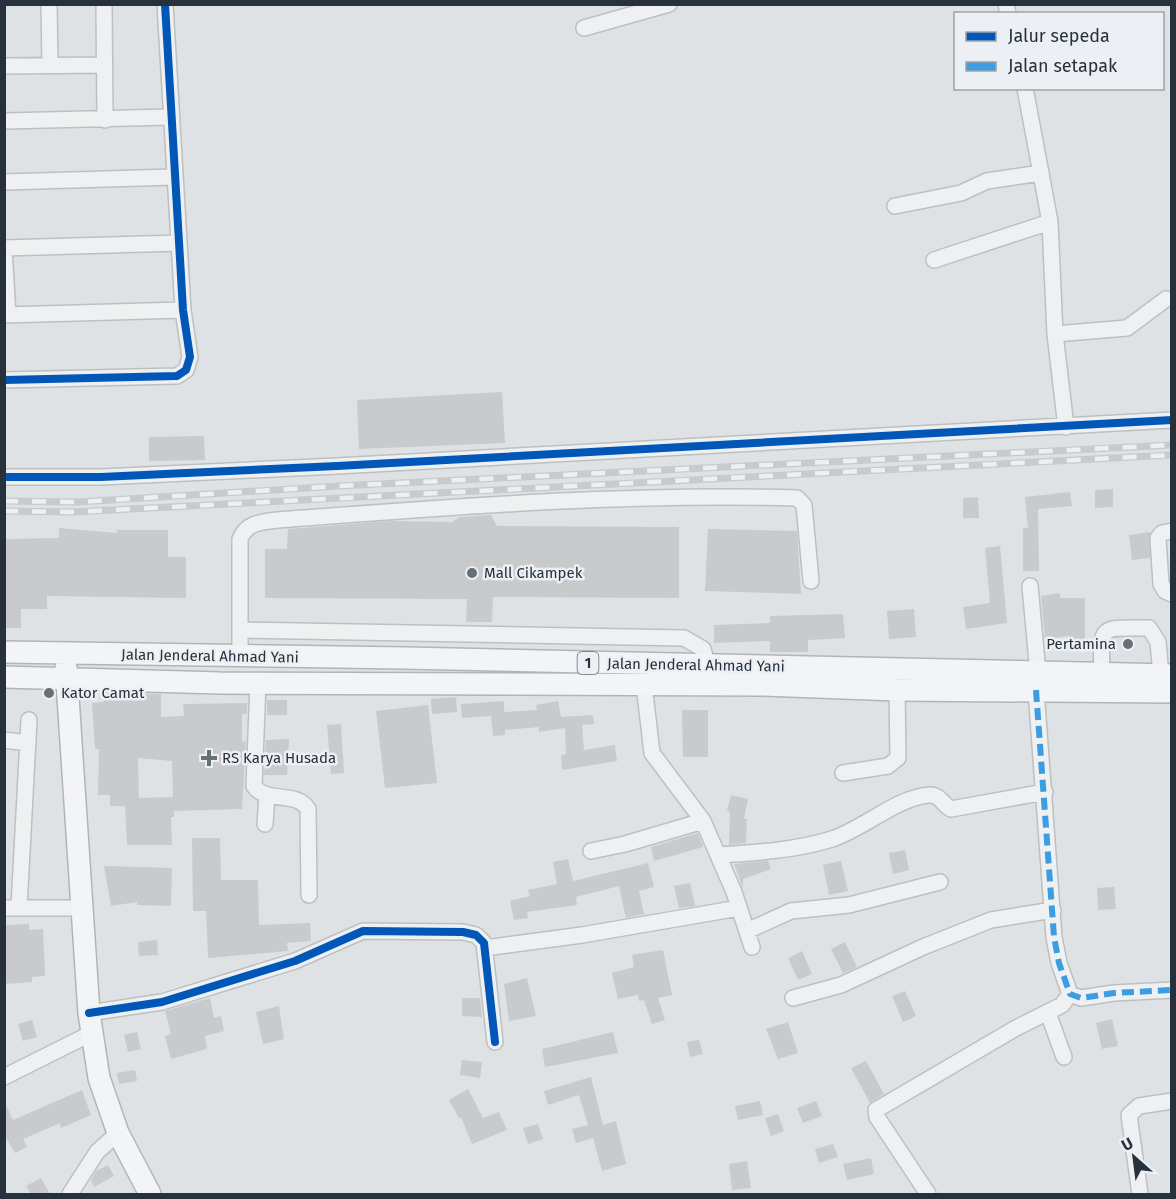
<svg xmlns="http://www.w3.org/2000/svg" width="1176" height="1199" font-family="'Fira Sans',sans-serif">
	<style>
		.building { fill: #c8cacc; fill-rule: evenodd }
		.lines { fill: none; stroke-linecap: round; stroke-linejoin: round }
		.minor-casing { stroke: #bdc0c2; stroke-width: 18 }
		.highway-casing { stroke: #b1b5b9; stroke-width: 24 }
		.minor { stroke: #eff0f1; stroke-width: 15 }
		.highway { stroke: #f3f4f5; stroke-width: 21 }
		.rail-casing { stroke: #c8cacc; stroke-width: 7 }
		.rail { stroke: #ecf0f4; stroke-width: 4.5; stroke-dasharray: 14; stroke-linecap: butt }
		.quiet { stroke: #3d9de2; stroke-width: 6; stroke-dasharray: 12 6; stroke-linecap: butt }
		.cycleway-casing { stroke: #ecf0f4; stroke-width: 11 }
		.cycleway { stroke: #0057b8; stroke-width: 8 }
		.poi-dot { fill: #676f77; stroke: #ecf0f4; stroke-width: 2 }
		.labels { text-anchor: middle; stroke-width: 5; stroke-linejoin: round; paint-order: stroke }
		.shield { fill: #ecf0f4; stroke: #626a73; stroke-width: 1.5 }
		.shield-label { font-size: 14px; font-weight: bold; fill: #27313c }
		.poi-label { font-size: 15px; fill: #27313c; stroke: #ecf0f4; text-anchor: start }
		.street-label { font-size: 15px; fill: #27313c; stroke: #ecf0f4 }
	</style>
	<rect width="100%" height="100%" fill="#dfe2e4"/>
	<!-- building -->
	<path class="building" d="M502,392L505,443L359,449L357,400Z
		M204,436L205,460L149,461V437Z
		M1113,489V507L1095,508V490Z
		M1070,492L1072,506L1038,509L1039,571H1023V528H1028L1025,497Z
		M978,497L979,518H963V498Z
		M491,515L497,526L679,527V598L493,597L492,622H466L467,599L265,598V549H287L288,529L390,521L452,522L459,517Z
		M59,528L117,533V530H168V557H186V598L47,596V609H21V628H4V539L59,538Z
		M708,529L797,531L801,594L705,591Z
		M1150,532V558L1132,560L1129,535Z
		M1000,546L1007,623L966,629L963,607L990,603L985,548Z
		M1060,593V598H1085V651L1069,650V636L1045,639L1041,596Z
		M914,609L916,637L889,639L887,611Z
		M843,614L845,638L808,640V652H770V641L714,643V625L770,623V616Z
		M103,693L161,694V717L184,716L183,704L247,703V714H242V742L246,741L242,809L174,811V817H171L172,845H127L125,806H110V795H98L99,749H95L92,703L104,702ZM138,758L172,761L173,797L139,798Z
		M456,697L457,712L432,714L431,699Z
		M267,700H287V715H267Z
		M504,701V712L537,710L536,705L558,701L561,717L593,715L594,724L582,725L584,750L615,745L617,761L562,770L561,755L566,754L565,728L539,732V727L505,730V735L493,736L491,716L462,718L461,704Z
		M428,705L437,783L385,788L376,711Z
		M682,710H708V757H683Z
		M341,724L344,773L331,774L327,725Z
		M289,739L287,775H264L266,740Z
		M731,795L748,799L744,819H747L746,843L729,845L730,812L727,811Z
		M698,833L703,847L654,861L651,847Z
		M192,838H220L221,880H258L259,925L310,923L311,941L287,943L288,951L208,958L206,911H193Z
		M905,850L909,870L893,874L889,853Z
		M568,859L573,881L648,863L654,887L639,891L644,914L626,918L619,886L576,897L577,905L527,912L528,918L514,920L510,901L530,896L528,890L557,884L553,862Z
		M768,861L771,869L743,879V888L734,864Z
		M841,861L848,891L829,895L823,865Z
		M104,866L172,868L171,906L137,905V902L111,906Z
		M690,883L695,906L679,908L674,886Z
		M1114,887L1116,909L1098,910L1097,888Z
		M29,924V930L43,929L45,976L32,977V982L4,984V925Z
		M157,940L158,955L139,956L138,942Z
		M845,942L857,967L843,973L831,949Z
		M663,950L672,995L658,998L665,1020L652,1024L644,1000L639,1001L638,995L618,999L612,973L634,967L632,955Z
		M802,951L812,974L798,980L788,958Z
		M527,978L536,1016L509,1021L504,984Z
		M905,991L916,1016L903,1022L892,996Z
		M210,998L214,1018L221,1016L224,1031L205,1036L207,1049L171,1059L165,1036L171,1034L165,1011Z
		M462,998H480L482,1017L462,1016Z
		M279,1006L284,1039L263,1044L256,1012Z
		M1112,1019L1118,1046L1102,1049L1096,1023Z
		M32,1020L37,1037L23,1041L18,1024Z
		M788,1022L798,1053L778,1059L766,1029Z
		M137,1032L141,1049L128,1052L124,1035Z
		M613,1032L618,1053L545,1067L542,1049Z
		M699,1040L703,1054L690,1057L687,1042Z
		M462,1060L482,1062L480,1078L460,1075Z
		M866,1061L884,1094L870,1103L851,1068Z
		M135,1070L137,1081L119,1084L117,1073Z
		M591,1077L603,1125L616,1121L626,1164L602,1171L593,1138L576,1143L572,1129L588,1125L579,1095L548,1105L544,1091Z
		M468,1089L483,1118L499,1112L507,1130L472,1144L461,1117L459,1118L449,1100Z
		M82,1090L91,1115L61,1128L60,1123L23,1139L27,1147L15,1153L4,1134V1101L13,1120Z
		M760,1101L763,1115L738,1120L735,1106Z
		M816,1101L822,1116L803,1123L797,1108Z
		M778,1114L784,1131L771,1136L765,1118Z
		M538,1124L543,1139L528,1144L523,1128Z
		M833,1144L838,1157L819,1163L815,1149Z
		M871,1158L874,1174L847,1180L843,1164Z
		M747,1161L751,1188L732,1190L729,1164Z
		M108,1165L114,1176L94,1187L91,1180L96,1171Z
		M41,1178L50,1194H31L26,1186Z"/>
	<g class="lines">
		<!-- minor casing -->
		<g class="minor-casing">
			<path id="minor" d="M49,4L50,66
				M104,4L105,120
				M1006,4L1008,14
				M584,28L669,4
				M4,66L105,65
				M1025,88L1050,222L1055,334L1066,427
				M4,121L171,117
				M4,182L174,177
				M895,206L961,193L987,181L1041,173
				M4,248L179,243
				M4,249L8,315
				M934,260L1050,222
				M4,315L183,310
				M1055,334L1127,328L1166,299
				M4,380L177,376L186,370L190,357L183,310L165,4
				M4,477H101L337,466L1172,420
				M1172,531L1162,533L1158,538L1161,584L1165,591L1172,594
				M1030,586L1038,673
				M240,630L684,638L703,649L707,664
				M240,656V539C247,522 262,522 278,520C451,507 624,493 797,498L804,505L811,581
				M1102,674C1100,623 1100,628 1149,628L1158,642L1161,675
				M258,683L254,786C266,804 296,790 308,809L309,895
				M644,685L652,753L703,821L734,892L752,947
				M1036,690L1054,937L1059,963L1070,994L1081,998L1114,993L1172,990
				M4,740L28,743
				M843,773L888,766L898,758L897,690
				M265,824L267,795
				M591,851L625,844L703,821
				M718,855C755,853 797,850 832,839C863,829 898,797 929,795C940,794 943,805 951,809L1045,792
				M19,907L29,720
				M4,908H83
				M747,931L791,911L849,905L940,882
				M485,948L582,935L739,908
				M793,998L841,985L923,947L991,920L1053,910
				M89,1013L162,1002L295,961L363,931L463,932L476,935L484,943L495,1042
				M1048,1013L1064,1057
				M4,1077L92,1033
				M70,1194L97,1152L118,1133
				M928,1194L877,1117L876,1110L1016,1028L1062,1005L1070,994
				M1140,1194L1129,1115L1139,1106L1172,1101"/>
		</g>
		<!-- highway casing -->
		<g class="highway-casing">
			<path id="highway" d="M4,652L404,658L1172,675
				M66,667L89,1013L99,1078L118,1133L150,1194
				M4,677L220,683L763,685L897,690L1172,692"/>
		</g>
		<!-- minor -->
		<use href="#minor" class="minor"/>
		<!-- highway -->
		<use href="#highway" class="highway"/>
		<!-- rail casing -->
		<g class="rail-casing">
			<path id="rail" d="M4,501L78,502L339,486L1172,445
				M4,511L73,512L1172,455"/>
		</g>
		<!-- rail -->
		<use href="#rail" class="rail"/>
		<!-- quiet -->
		<path class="quiet" d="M1036,690L1054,937L1059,963L1070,994L1081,998L1114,993L1172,990"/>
		<!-- cycleway casing -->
		<g class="cycleway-casing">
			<path id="cycleway" d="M4,380L177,376L186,370L190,357L183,310L165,4
				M4,477H101L337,466L1172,420
				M89,1013L162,1002L295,961L363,931L463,932L476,935L484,943L495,1042"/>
		</g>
		<!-- cycleway -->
		<use href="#cycleway" class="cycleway"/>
	</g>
	<!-- markers -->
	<g class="poi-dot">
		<circle cx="472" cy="573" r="6"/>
		<circle cx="1128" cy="644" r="6"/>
		<circle cx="49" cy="693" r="6"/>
		<path d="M206 749h6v6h6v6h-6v6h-6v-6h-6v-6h6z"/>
	</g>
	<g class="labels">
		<!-- shield labels -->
		<rect class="shield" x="577.5" y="652" width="21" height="22" rx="4.5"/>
		<g class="shield-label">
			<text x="588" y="668">1</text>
		</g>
		<!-- poi labels -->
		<g class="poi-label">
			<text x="484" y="578">Mall Cikampek</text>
			<text x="1116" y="649" text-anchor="end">Pertamina</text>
			<text x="61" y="698">Kator Camat</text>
			<text x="222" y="763">RS Karya Husada</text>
		</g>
		<!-- street labels -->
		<g class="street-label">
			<text transform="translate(210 656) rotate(1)" y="5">Jalan Jenderal Ahmad Yani</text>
			<text transform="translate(696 665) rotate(1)" y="5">Jalan Jenderal Ahmad Yani</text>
		</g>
	</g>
	<!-- border -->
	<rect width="1176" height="1199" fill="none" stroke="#27313c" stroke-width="12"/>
	<!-- legend -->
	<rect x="954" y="12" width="210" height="78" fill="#ecf0f4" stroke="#9da4aa" stroke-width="1.5"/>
	<rect x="966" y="32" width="30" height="9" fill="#0057b8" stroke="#9da4aa" stroke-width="1.5"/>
	<text x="1008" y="42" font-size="18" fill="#27313c">Jalur sepeda</text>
	<rect x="966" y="62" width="30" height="9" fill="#3d9de2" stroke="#9da4aa" stroke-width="1.5"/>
	<text x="1008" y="72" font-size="18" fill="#27313c">Jalan setapak</text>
	<!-- north arrow -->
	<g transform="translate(1134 1157) rotate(332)" stroke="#ecf0f4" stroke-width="4.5" paint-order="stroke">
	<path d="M0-4.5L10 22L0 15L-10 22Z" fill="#27313c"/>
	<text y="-9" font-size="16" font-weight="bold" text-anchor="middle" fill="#27313c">U</text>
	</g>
</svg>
